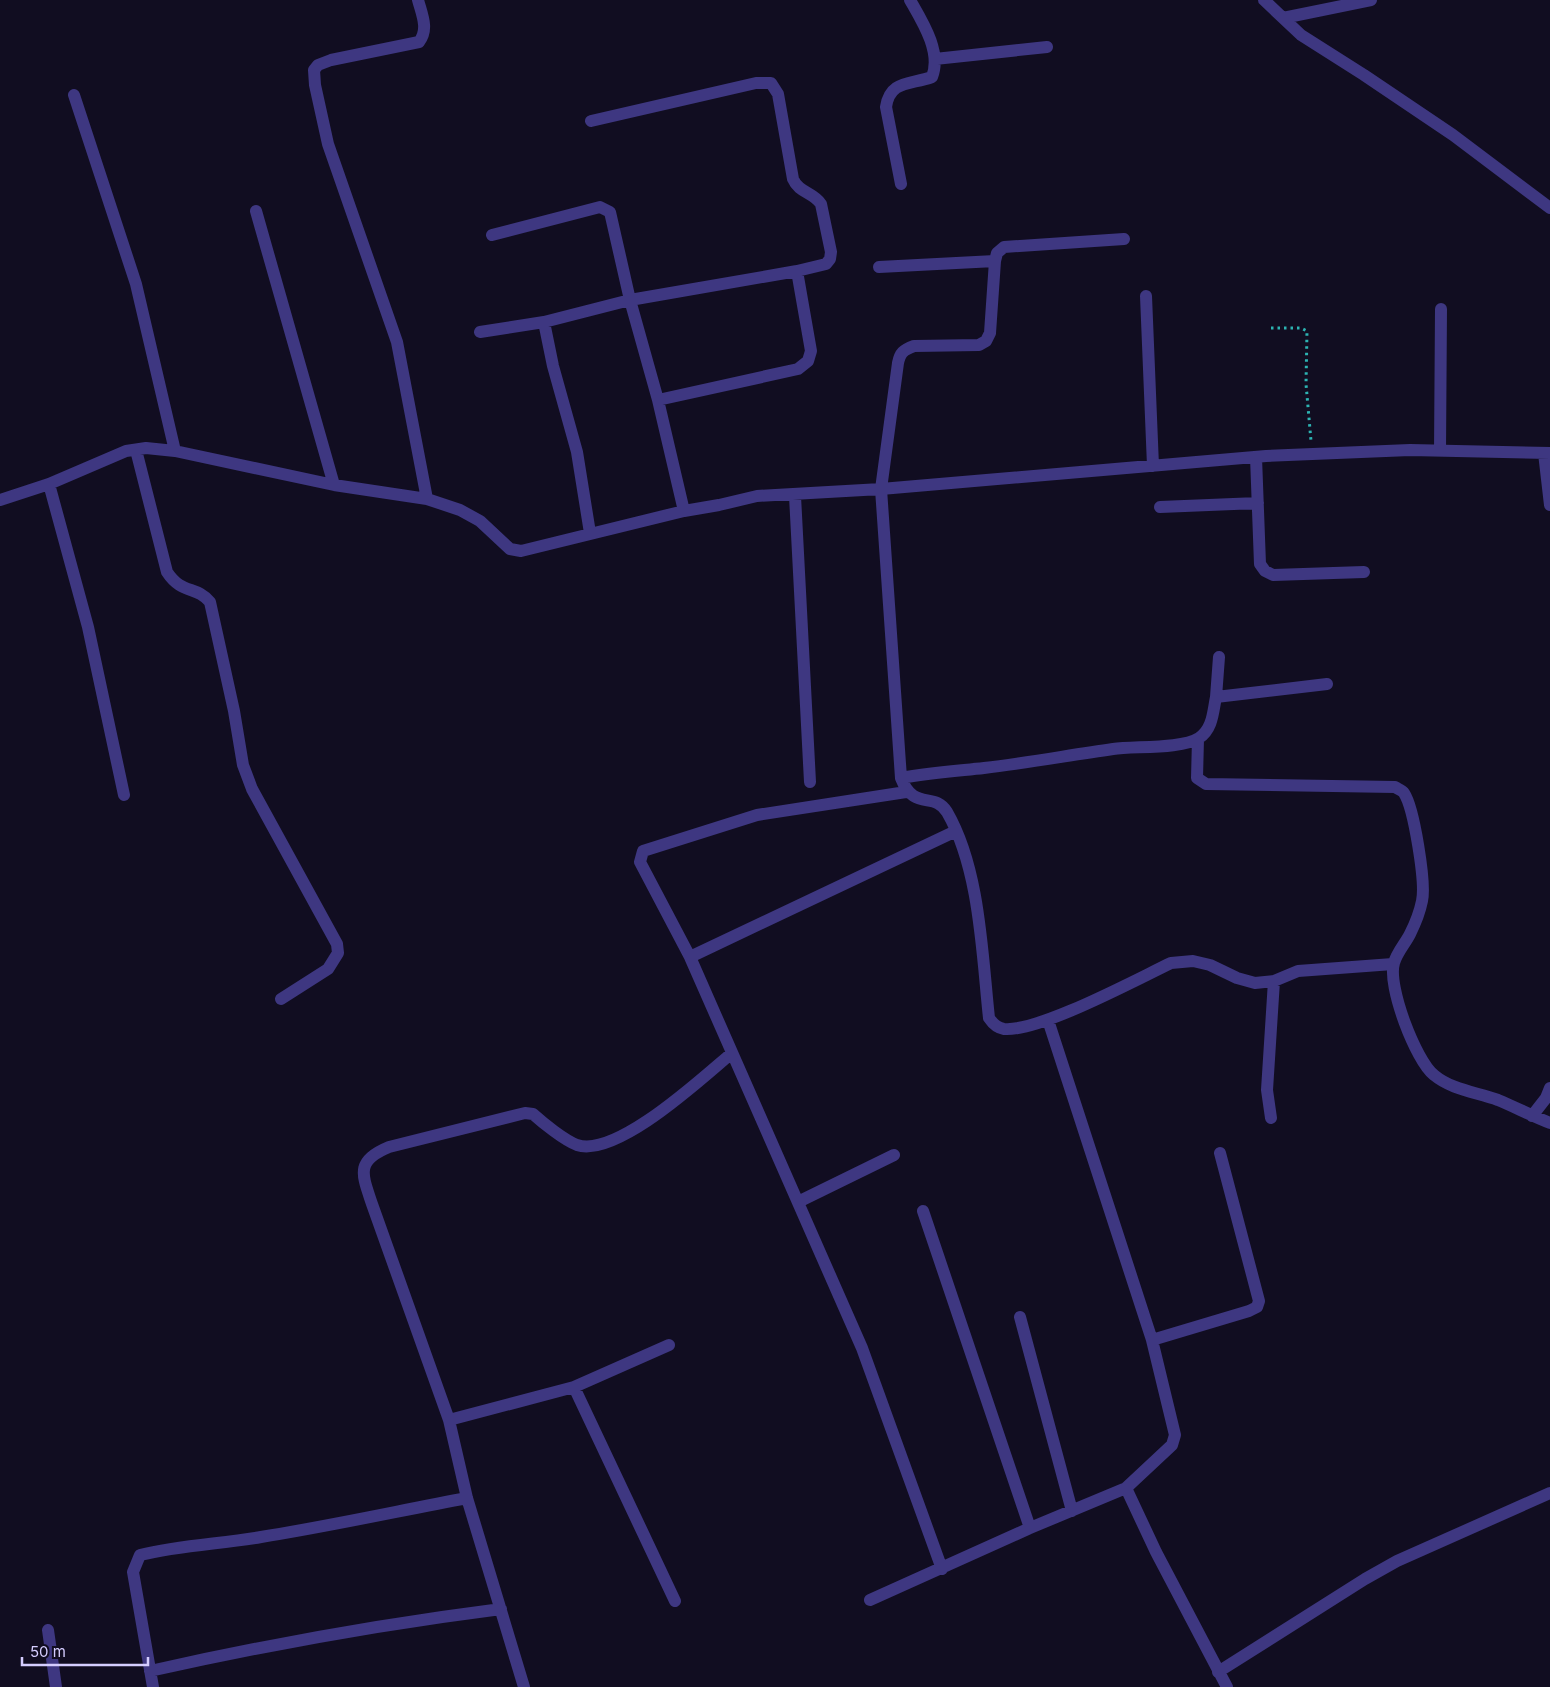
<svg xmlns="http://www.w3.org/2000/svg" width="1550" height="1687" font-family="Inter,sans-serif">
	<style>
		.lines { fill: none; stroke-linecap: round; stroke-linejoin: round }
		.path { stroke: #2db3b2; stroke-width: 3; stroke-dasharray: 2.5 4; stroke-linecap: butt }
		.minor { stroke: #3e3781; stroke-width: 12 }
	</style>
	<rect width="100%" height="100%" fill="#110d21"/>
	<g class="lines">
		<!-- path -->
		<path class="path" d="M1271,328H1301L1307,331L1306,384L1311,441"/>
		<!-- minor -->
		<path class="minor" d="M418,0C422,15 429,29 419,42L331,60L318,65L314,70L315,85L328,144L397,342L427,499
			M1264,0L1301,35L1364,75L1453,135L1550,208
			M1283,18L1371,0
			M935,59L1047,47
			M74,95L136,284L175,451
			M591,121L756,83H771L778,94L793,179C799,193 813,192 821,204L831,252L830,259L826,264L797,271L630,300L658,400L684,511
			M901,184L886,107C890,80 910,85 932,77C942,52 922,21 910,0
			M256,211L334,485
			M492,235L600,207L610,212L630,300L544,322L553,366L577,452L590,533
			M1124,239L1004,247L997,253L995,261L990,333L986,341L979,345L914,346C903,350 900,353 898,363L881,489L901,778C914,812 934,791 947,812C980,869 982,954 989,1018C993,1024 997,1028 1004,1029C1039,1032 1135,980 1171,963L1193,961L1210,965L1237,978L1255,983L1274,981L1298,971L1393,964
			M879,267L995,261
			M1146,296L1153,466
			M480,332L544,322
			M658,400L798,369L808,361L811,351L797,271
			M136,450L167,572C182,595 196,585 210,602L234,711L243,765L252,789L337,944L338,953L328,969L281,999
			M1440,451L1441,309
			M1544,453L1550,505
			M1256,457L1260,564L1265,571L1273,575L1364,572
			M49,484L88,627L124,795
			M795,496L810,782
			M0,500L49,484L126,451L146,448L175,451L334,485L427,499L460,510L480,521L510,549L521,551L684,511L719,505L757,496L881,489L1266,456L1410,450L1550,453
			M1160,507L1258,503
			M1216,697L1219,657
			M1198,739L1197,778L1206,784L1395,787C1398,789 1402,790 1404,793C1414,808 1426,883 1422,901C1420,911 1415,924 1410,934C1405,944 1397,952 1394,963C1387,986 1416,1061 1434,1075C1452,1090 1476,1092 1498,1100C1515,1107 1532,1116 1550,1123
			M901,778C929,773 956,771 984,768C1027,763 1070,755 1113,749C1135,746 1182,749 1199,738C1213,729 1213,711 1216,697L1327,684
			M690,957L640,862L643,851L757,815L906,792
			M1048,1020L1152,1340
			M1532,1116L1546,1098L1550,1088
			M1271,1118L1267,1090L1274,981
			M1220,1153L1259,1301L1257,1307L1249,1311L1152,1340L1175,1435L1172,1445L1126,1488L1156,1552L1227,1687
			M798,1202L894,1155
			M923,1211L1030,1528
			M1020,1317L1072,1511
			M574,1387L669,1345
			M449,1420L372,1204C362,1174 355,1161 389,1147L525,1113L533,1114C543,1123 564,1140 577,1145C617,1158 702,1078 732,1053
			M942,1569L862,1348L690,957L956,831
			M870,1600L1030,1528L1126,1488
			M48,1630L56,1687
			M150,1671C266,1645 383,1624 501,1609
			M1218,1672L1365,1579L1397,1561L1550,1493
			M153,1687L133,1572L140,1555C180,1545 220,1544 261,1537C330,1526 398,1511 467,1498
			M524,1687L467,1498L449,1420L574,1387L675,1601"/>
	</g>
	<!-- scale -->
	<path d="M22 1657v8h126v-8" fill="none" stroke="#d5cdff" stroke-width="2.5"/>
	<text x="30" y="1657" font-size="15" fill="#d5cdff" stroke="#110d21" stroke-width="4" paint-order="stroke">50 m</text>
</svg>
